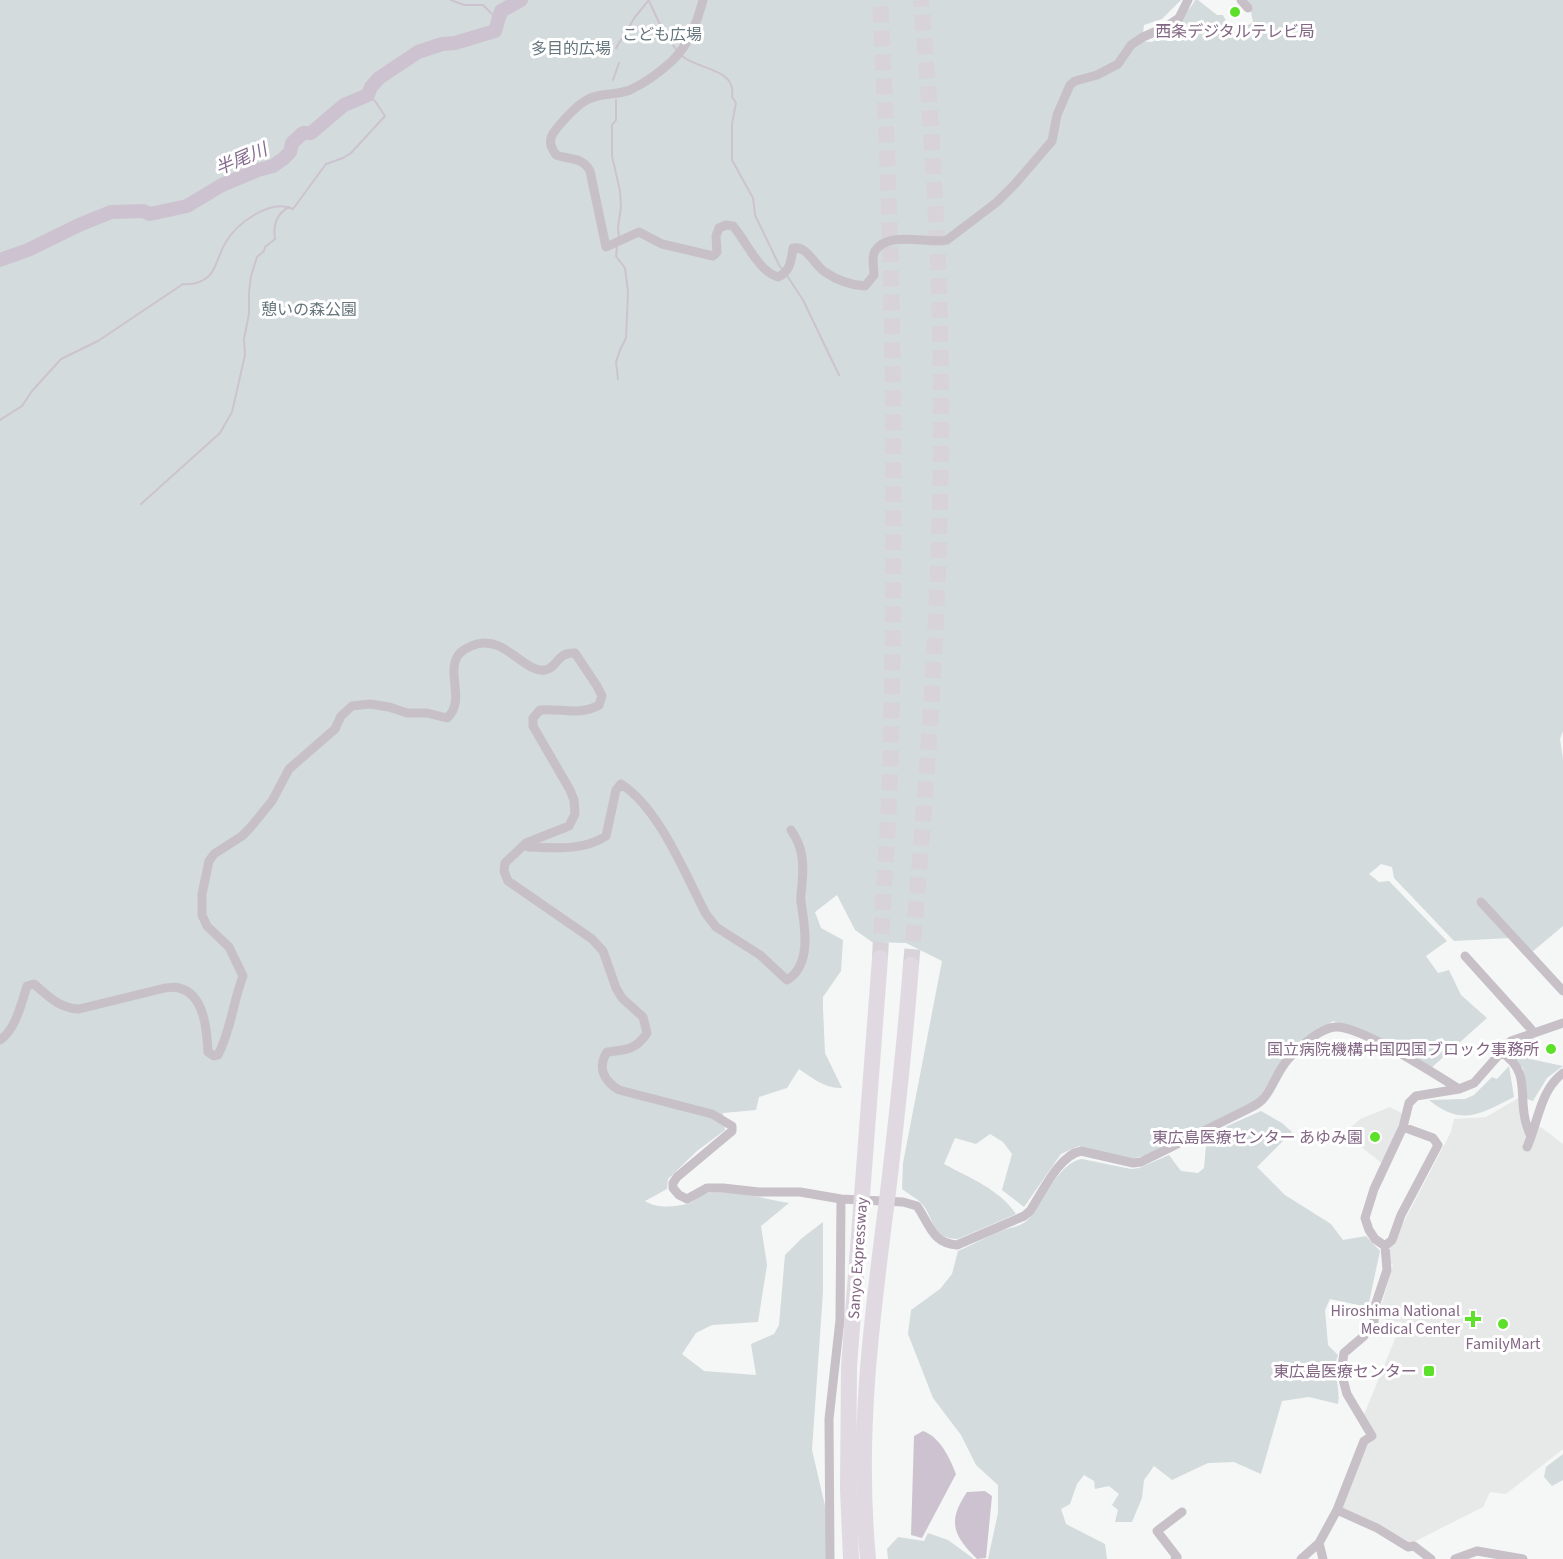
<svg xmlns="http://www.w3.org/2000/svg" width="1563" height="1559" font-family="'Source Sans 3','Noto Sans JP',sans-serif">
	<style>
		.built { fill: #e7e8e8 }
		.green { fill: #d3dbdc }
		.water { fill: #cdc3d0 }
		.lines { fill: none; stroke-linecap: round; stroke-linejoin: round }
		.stream { stroke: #cdc3d0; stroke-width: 2 }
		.river { stroke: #cdc3d0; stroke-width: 14 }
		.highway-tunnel { stroke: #d8d3d9; stroke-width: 16; stroke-dasharray: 16 8; stroke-linecap: butt }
		.street { stroke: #c7c0c7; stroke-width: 9 }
		.highway { stroke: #e0d9e1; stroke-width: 16 }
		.poi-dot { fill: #5de02a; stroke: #fff; stroke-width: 2 }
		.labels { text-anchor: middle; stroke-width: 6; stroke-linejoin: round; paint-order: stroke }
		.poi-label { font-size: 16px; fill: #826684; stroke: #fff; text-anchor: end }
		.park-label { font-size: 16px; fill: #65757c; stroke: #fff }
		.street-label { font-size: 16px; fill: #826684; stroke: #fff }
		.water-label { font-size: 18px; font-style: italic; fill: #866c8e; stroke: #fff }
	</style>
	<rect width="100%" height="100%" fill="#f4f7f5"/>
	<!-- built -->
	<path class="built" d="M1520,1097L1522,1119L1542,1128L1563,1144V1449L1506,1494L1490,1492L1483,1507L1408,1545L1341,1508L1366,1442L1371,1440L1361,1422L1402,1322L1390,1321L1378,1317L1393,1265L1389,1262V1250L1451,1132L1454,1119L1486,1117Z
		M1390,1107L1403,1114L1383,1164L1360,1146L1350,1128L1360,1119Z"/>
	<!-- green -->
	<path class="green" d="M0,0H1181L1162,19L1144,25L1142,41L1152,42L1161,36L1165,40L1174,35C1175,21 1189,12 1195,0H1198L1217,15H1223L1229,27L1235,33L1253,22L1250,7L1244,0H1563V731L1560,739L1563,759V926L1532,952L1510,938L1454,941L1394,878L1392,867L1381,864L1369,874L1379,882L1389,881L1447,941L1426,956L1438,973L1449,970L1461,995L1487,1018L1430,1069L1347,1026L1333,1021L1293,1047L1257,1100L1144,1156L1131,1159L1079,1146L1061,1154L1024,1207L1002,1190L1012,1154L1003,1142L990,1134L976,1144L955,1138L944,1164C970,1178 999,1189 1016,1214L958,1239C931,1239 935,1219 922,1204C917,1198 908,1194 902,1189L903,1163L942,961L906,943L872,942L855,930L837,895L815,912L821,928L843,940L841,971L823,997V1008L825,1053L842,1088C826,1089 812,1078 799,1069L787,1088L759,1097L756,1110L723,1113L725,1130L697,1151L668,1179L667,1189L645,1201C657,1209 676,1207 690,1203C694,1201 697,1197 701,1195C724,1187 765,1199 789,1203L761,1226L767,1265L758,1322L712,1325L696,1333L682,1354L704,1371L756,1375L751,1344L774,1334L779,1325L785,1255L802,1238L823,1222V1292L812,1450L826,1510L827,1559H0Z
		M1536,1039L1528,1053L1530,1059L1563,1066L1547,1078L1533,1101L1527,1099L1523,1068L1508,1052L1507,1049C1516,1041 1525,1040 1536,1039Z
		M1509,1066L1514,1097C1480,1114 1462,1127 1429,1100L1465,1099L1474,1095L1492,1077L1497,1079Z
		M1261,1111L1282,1123L1292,1132L1257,1167L1285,1195L1331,1224L1343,1240L1366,1236L1380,1251L1368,1307L1330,1299L1325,1310L1328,1345L1338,1355C1331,1372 1341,1385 1338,1404L1309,1397L1282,1401L1261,1474L1234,1462L1208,1463L1172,1480L1154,1466L1144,1480L1142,1498L1132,1522H1115L1118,1510L1112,1505L1119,1494L1109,1486L1095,1489L1094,1481L1084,1475L1077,1484L1070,1504L1061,1509L1066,1524L1105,1544L1107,1559H988L998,1513V1485L976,1465L961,1435L933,1398L908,1334L911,1310L940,1289L952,1274L958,1251C972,1245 986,1237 1001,1231C1011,1227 1023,1227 1030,1217C1042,1201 1061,1161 1082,1159L1131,1169L1139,1168L1169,1155L1181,1171L1198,1173L1204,1168L1207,1135Z
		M1563,1454V1480L1552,1486L1544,1477L1546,1467Z
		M928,1533L948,1540L974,1559H888L887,1549L898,1537L924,1541Z"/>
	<!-- water -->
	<path class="water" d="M923,1431C940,1437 950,1458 956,1474L922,1538L911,1535L914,1436Z
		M985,1491L992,1496L986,1558L977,1559C953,1535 947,1522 967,1492Z"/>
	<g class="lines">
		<!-- stream -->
		<path class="stream" d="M451,0L464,5H483L496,18L499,16
			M649,1L664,33L678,52
			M616,48L635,17L648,1
			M682,56C698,70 737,68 732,97L736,103L732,124V160L753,198L755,215L779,265L783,270
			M613,80L619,63
			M616,100V120L612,125V156L620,191L621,207L618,227L619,238
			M617,247L616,256L625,268L628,292L626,338L620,350L616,362L618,379
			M786,274L803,300L839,375
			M0,420L22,406L32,391L61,359L98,341L183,284C193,285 201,283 209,276C217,268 219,252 226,242C237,223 271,198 293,209L326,164L343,158L351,153L385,116L375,101L368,95
			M141,504L220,433L232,412L245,355L244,339L249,314V292L251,276L257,257L264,251L265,247L275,239C273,226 276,214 289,207"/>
		<!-- river -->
		<path class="river" d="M0,260L28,250L79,225L111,212L143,211L150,214L187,206L222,185L258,170L273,166L283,159L290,152L292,143L303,133H311L344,105L368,95L371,87L379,78L418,52L442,44L455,43L495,31L501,11L521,0"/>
		<!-- highway-tunnel -->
		<path class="highway-tunnel" d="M880,958C883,897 888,836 890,775C897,517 894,258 880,0
			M911,965C927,783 941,600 941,417C941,278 933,139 921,0"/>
		<!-- street -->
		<path class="street" d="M703,0C697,22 689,45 672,61C660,72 645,83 630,90C616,96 598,92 585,101C577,105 553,130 551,138C549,145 553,150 556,155C570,160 583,157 590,171L606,247L639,232L662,244L713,256L717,252L716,236L719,228L726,225L733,226C747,242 758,271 778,277C791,271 791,260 793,248C807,245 815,266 825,272C838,281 850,285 865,286L874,275C874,267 871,258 875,251C888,230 928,244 947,240L997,202L1015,184L1052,141L1057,115L1070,85L1075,81L1097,75L1118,64L1131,45L1143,37L1166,27L1179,18L1188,0
			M1241,0L1248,8
			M526,843L528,847C555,848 583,851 606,836L616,790L621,784C659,808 685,874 706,914L716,927L760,955L787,980C812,965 805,927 801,902C800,897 802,889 802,884C804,863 803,847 791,830
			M1481,902L1563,991
			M1465,956L1531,1029L1532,1034
			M0,1040C16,1029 21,1004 27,986L34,984C48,996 59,1008 79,1009L165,988C169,988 175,986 179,988C205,994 207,1032 208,1052L214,1056L218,1055C231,1030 233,1002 243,976L229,947L207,926L202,915V894L209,861L214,854L242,836L250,828L272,801L289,769L335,729L341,716L352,706L370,704L389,707L407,713H427L447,718C467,701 444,670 460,653C465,648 471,646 477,644C505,636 524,673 545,670C558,668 556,652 575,653L597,686L602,696L599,705C580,716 560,708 540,710L533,718V726L570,790L574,800L575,814L569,826L526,843L505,863L504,871L508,881L592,939L603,951L616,988L622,998L643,1017L647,1033C636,1050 626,1050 607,1052C597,1068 604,1081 619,1090L712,1114L732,1126V1131L677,1177L673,1183V1188L679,1195L687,1199L707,1188H723L759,1192H800L841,1199L903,1202L917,1206C930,1225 932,1243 957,1245L1024,1216L1030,1211C1042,1193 1059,1155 1081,1151L1133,1163L1141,1162L1250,1108C1254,1106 1259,1103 1262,1100C1273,1089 1277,1070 1290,1057C1300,1047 1320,1028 1335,1027C1360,1025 1436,1075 1459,1089
			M1501,1052C1530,1071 1519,1091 1525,1119C1526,1125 1529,1131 1531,1137
			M1527,1147C1538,1123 1540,1090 1563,1073
			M1385,1246L1392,1240L1401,1215L1438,1145L1433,1138L1403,1127
			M1337,1510L1377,1528L1408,1547L1414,1546L1431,1559
			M1319,1543L1323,1559
			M830,1559L829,1419L840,1320L841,1199
			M1175,1559L1177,1557L1157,1531L1182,1512
			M1301,1559L1319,1543L1337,1510L1364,1441L1372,1436L1347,1394L1341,1372L1344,1353L1364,1336L1374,1322L1375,1306L1387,1270L1385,1246L1375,1239L1369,1230L1365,1218L1374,1189L1403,1127L1409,1103L1416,1096L1459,1089L1474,1083L1511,1041L1563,1023
			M1455,1559L1477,1551L1523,1559"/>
		<!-- highway -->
		<path class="highway" d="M851,1559L848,1489L849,1367L880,958
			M868,1559C856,1433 872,1316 888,1192C897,1116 905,1041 911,965"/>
	</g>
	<!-- markers -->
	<g class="poi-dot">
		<circle cx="1235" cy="12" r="6"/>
		<circle cx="1551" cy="1049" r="6"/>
		<circle cx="1375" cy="1137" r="6"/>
		<path d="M1470 1310h6v6h6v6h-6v6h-6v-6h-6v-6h6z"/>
		<circle cx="1503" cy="1324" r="6"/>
		<rect x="1423" y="1365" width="12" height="12" rx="3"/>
	</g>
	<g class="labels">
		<!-- poi labels -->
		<g class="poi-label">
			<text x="1235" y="37" text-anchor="middle">西条デジタルテレビ局</text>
			<text x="1539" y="1055">国立病院機構中国四国ブロック事務所</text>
			<text x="1363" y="1143">東広島医療センター あゆみ園</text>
			<text x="1460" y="1316">Hiroshima National<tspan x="1460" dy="18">Medical Center</tspan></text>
			<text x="1503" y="1349" text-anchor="middle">FamilyMart</text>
			<text x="1417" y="1377">東広島医療センター</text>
		</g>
		<!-- park labels -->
		<g class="park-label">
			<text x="662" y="40">こども広場</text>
			<text x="571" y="54">多目的広場</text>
			<text x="309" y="315">憩いの森公園</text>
		</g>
		<!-- street labels -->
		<g class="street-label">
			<text transform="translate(857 1258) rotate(-86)" y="6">Sanyo Expressway</text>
		</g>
		<!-- water labels -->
		<g class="water-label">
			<text transform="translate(241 159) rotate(-23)" y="6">半尾川</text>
		</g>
	</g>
</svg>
